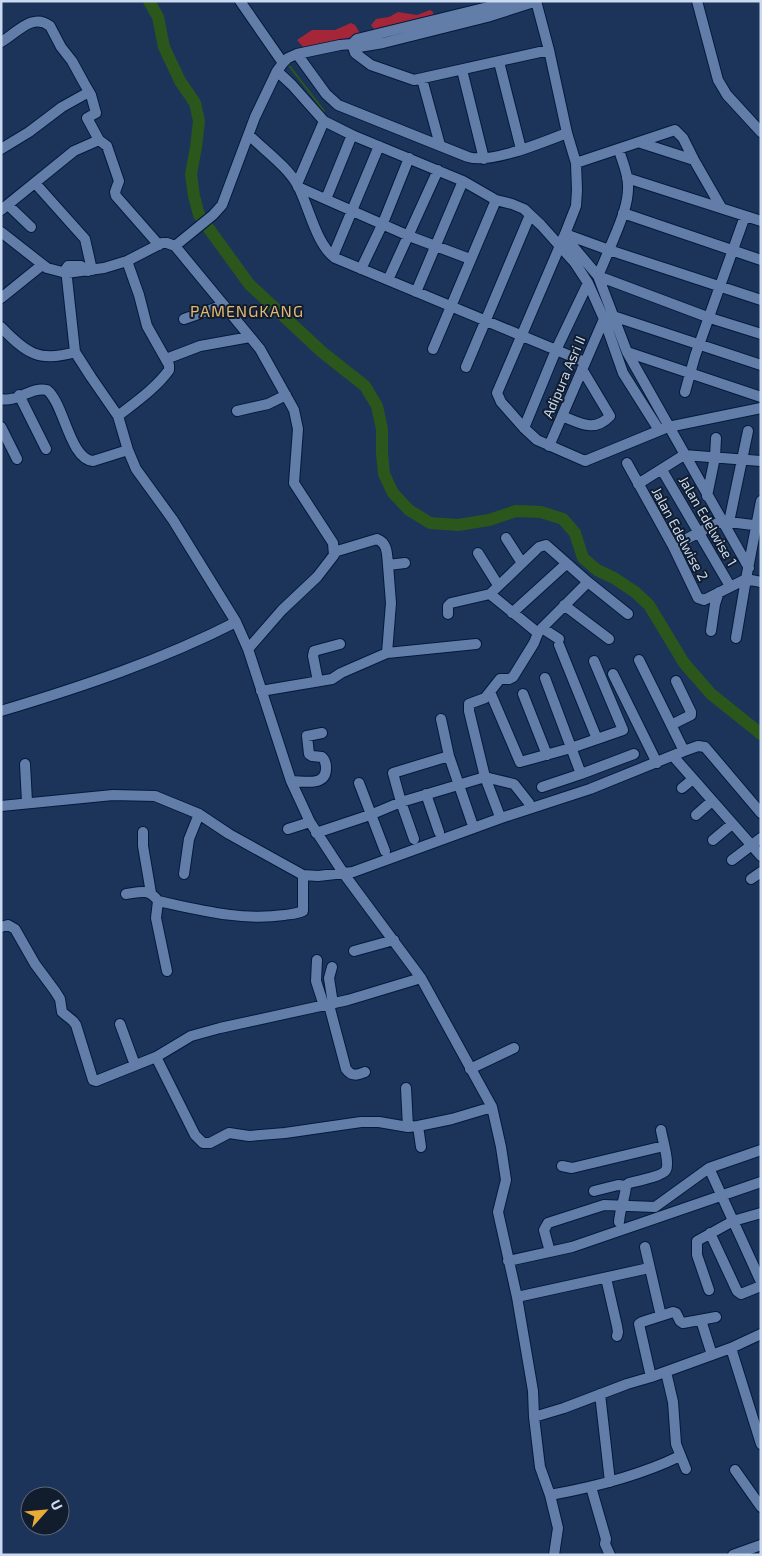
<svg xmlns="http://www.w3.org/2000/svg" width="762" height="1556" font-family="'Exo 2',sans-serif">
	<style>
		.green { fill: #a52638 }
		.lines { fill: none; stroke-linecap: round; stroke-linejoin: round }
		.stream { stroke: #2b561c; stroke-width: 2 }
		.river { stroke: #2b561c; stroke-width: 12 }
		.minor-casing { stroke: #041a3d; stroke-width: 12 }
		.minor { stroke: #627ea8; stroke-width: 10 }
		.labels { text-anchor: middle; stroke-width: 4; stroke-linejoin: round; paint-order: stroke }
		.street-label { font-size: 14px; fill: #cadaf1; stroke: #111c2d }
		.quarter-label { font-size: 16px; letter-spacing: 1px; fill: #e2b873; stroke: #111c2d }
	</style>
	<rect width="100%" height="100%" fill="#1c3459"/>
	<!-- green -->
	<path class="green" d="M430,10L433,12L434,20L377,33L371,25L376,19L389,17L398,12L417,15Z
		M351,23L355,25L361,35L304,48L297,40L312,30H335Z"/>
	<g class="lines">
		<!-- stream -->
		<path class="stream" d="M287,63L324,111"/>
		<!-- river -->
		<path class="river" d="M149,1L158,17L164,47L180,81L195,103L199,121L196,147L191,174L194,196L199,215L249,284L322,352L365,386L377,406L382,429V453L384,474L393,493L409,510L430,523L458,525L489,520L516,511L541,512L563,519L575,533L583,558L597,570L614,578L635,592L649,605L684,663L711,694L761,734"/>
		<!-- minor casing -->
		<g class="minor-casing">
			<path id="minor" d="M240,1L283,63
				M536,1L549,50L567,133L576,163L577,190L576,206L565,234L497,393L501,402L524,428L537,440L585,461L668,427L761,408
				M697,1L718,80L727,95L761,132
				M1,42C16,34 32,12 50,26L61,47L72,61L84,83L91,95L96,113L87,118L99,140L107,146L119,181L115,192L116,196L159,245
				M352,44L355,53L371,65L414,80L549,50
				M352,44L357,39L513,1
				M297,54L326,94L338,105L468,157C492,164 543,142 567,133
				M499,62L521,149
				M462,70L484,159
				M277,71L292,85L324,121L352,135L463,181L496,200L512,204L524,209L541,225L575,263L588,283L604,319L623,373L659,430
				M422,79L440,145
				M249,135C264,150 288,167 298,186C309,207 316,244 335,258L585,362
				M641,143L694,160L721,207
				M1,149L29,132L62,107L89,92
				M576,163L675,130L683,138L694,160
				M627,178L761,221
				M35,183L85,239L92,270
				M297,184L324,121
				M298,187L409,236L470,259
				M326,199L352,135
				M8,205L31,227
				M1,210L74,151L99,140
				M623,213L761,260
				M1,232L47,268L66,273L104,268L127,261L162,243H167L175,246L260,349L294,410L298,429L294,483L333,543L334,555L317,577L282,610L248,649
				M565,234L609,250C617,230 629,206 628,185C628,173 622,161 619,150
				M563,238L571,244L598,276L627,352L749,568
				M175,246L213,215L222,205L255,117L277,71L283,63L288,58L297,54L340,45L352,44L359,47L383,43L487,17L537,1
				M333,256L379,146
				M361,269L383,223L409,158
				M88,271L81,266H68L66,269L75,352L91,377L118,416L128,450L136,469L173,520L236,622L248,649L291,781L310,822L344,874L421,978L492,1107L501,1147L506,1180L498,1212L517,1297L533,1391L534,1417L540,1467L550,1495L558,1528L554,1555
				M388,280L438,170
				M416,292L463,181
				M1,298L42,265
				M761,300L609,250L598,276L710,318L761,334
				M613,316L761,365
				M184,319L224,305
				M1,327C26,353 39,363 75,352
				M433,349L496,200
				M627,352L761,397
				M166,359L200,346L250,337
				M466,367L530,215
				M685,392L695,356L745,216
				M19,395L46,449
				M1,399C17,403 31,386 47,390C64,403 70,460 93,461L128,450
				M237,411L268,404L286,395
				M118,416C136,402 156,388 169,370V365L147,326L139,295L127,261
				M562,416C580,423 594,433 610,416L582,369
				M1,427L17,459
				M524,428L556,350L588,283
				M549,446L604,319
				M684,455L761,461
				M627,463L673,546L698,598L704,600L746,579
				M662,470L730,586
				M638,484L684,455
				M707,496L715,457L716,438
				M761,501L746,579L761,582
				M729,522L748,431
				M506,538L522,563
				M673,546L721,521L761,526
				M334,552L377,539C388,543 387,555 388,565
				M478,553L498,585
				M490,594L539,547L546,545L588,582L628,614
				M564,605L609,639
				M512,613L566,564
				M448,614V606L451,603L490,594L538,633
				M542,628L559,639
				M711,631L715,604L719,592
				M736,638L746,579
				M559,645L597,739
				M387,653L391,603L388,565L405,563
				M613,674L657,763
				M545,678L581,774L634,754
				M318,681L313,656L314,651L340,644
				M261,691L332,679L341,673L387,653L476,644
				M490,692L520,762L571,748L623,730L594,661
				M523,694L547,755
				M1,711C81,687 162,660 236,622
				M441,719L449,756L472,823
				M671,725L691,715V712L676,681
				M684,751L698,746L705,747L761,813
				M673,756L761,856
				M25,764L27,802
				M291,781C305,781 327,787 326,767C326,762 325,760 322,757L312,756L309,754L307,736L322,733
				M359,783L385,851
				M542,787L581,774
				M682,788L693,779
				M426,794L439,832
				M1,806L113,795L155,796L199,814L229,834L303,875L318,876L353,872L501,818L590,789L684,751L639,660
				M499,814L485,777L469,711V704L485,698L500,679H509L513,677L534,643L538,633L542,628L588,582
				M696,815L712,801
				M288,829L310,822
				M143,832V846L151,893
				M316,833L370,815L401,802L485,777L514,784L529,803
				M414,839L401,802L393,773L449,756
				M713,840L732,824
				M732,860L761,838
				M184,874L189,839L199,814
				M751,879L761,872
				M126,894C140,892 149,888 158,901C200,910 241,921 284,915C290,914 297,914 303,911V875
				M158,901L156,918L167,971
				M1,927L8,925L15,929L35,964L55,991L60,999L62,1012L73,1021L76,1025L93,1080L96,1081L156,1057L191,1036L220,1028L348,1000L421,978
				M354,951L394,940
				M317,960L316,981L324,1006
				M332,967L329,978L333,1004
				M329,1005L346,1069C352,1077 357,1075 365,1072
				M120,1024L135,1065
				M156,1057L195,1135L203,1143H210L229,1133L249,1136L285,1133L361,1122H379L408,1127L418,1126L452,1119L492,1107
				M470,1069L514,1048
				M406,1088L408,1127
				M418,1126L421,1147
				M562,1166L572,1168L664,1146
				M709,1168L761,1150
				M626,1186L629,1183C637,1181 663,1176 666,1170C670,1163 662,1138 661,1130
				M594,1191L618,1185L626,1186C625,1198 620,1209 619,1222
				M710,1233L737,1291L741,1294L761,1286
				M645,1247L661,1316
				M550,1252L544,1230L548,1223L604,1205L655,1207L709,1168L761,1282
				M508,1261L572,1247L761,1182
				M606,1278L617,1326L618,1332L617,1336
				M709,1290L697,1255V1241L733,1221L761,1213
				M517,1297L649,1268
				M701,1320L712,1355
				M731,1348L761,1444
				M666,1372L673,1402L676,1444L686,1469
				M651,1377L639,1324L642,1322L673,1312L676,1313L680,1321L683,1323L716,1317
				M600,1394L610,1482
				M534,1417L564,1408L627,1384L651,1377L731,1348L761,1334
				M735,1470L761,1507
				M591,1487L606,1539L605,1544L610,1555
				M550,1495C595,1487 639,1476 680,1456
				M733,1555L761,1545"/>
		</g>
		<!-- minor -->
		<use href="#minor" class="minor"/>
	</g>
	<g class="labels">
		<!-- street labels -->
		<g class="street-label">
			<text transform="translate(564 377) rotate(-67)" y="5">Adipura Asri II</text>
			<text transform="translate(708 521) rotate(60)" y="5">Jalan Edelwise 1</text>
			<text transform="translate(680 534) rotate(62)" y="5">Jalan Edelwise 2</text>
		</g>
		<!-- quarter labels -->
		<g class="quarter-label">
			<text x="247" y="317">PAMENGKANG</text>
		</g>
	</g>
	<!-- border -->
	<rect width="762" height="1556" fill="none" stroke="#cadaf1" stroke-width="5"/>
	<!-- north arrow -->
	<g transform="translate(45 1511) rotate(63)"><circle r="24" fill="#111c2d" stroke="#5b687b"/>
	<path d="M0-4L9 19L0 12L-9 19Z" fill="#e9ab38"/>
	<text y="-8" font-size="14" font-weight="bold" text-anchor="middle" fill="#cadaf1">U</text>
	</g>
</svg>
